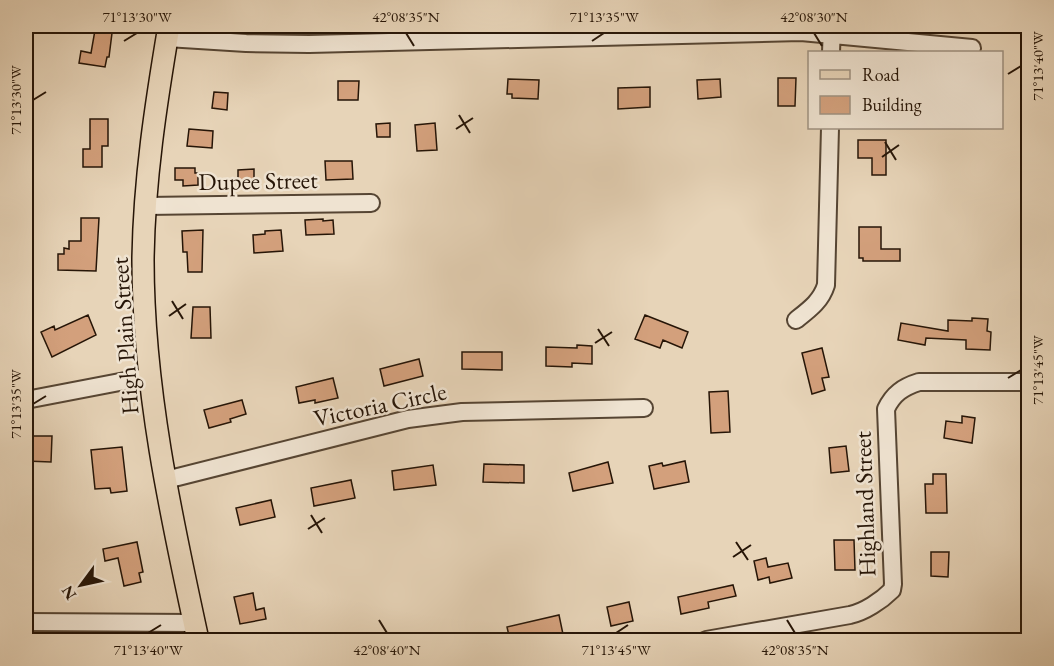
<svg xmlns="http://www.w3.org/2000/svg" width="1054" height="666" font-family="'EB Garamond',serif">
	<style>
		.building { fill: #d3a07c; stroke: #261507; stroke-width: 1.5 }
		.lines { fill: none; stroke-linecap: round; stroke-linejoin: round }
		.minor-casing { stroke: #564533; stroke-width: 20 }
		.major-casing { stroke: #261507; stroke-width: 24 }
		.minor { stroke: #efe3d1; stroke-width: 16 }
		.major { stroke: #e7d4b8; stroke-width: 21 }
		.ticks { fill: none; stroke: #261507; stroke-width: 2 }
		.labels { text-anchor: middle; stroke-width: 5; stroke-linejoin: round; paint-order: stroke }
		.street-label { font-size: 24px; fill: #261507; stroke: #efe3d1 }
		.neatline { fill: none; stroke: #261507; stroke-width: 2 }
		.ticks-label { font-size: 15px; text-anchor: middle; fill: #261507 }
	</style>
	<rect width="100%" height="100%" fill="#e7d4b8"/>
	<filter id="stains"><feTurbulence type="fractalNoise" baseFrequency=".00333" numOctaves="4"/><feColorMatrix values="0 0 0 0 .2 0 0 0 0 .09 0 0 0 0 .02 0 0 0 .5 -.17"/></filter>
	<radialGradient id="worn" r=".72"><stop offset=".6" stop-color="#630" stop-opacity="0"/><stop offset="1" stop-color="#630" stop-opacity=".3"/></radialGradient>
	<!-- building -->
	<path class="building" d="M95,30L112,33L109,57H107L105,67L79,63L81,51L91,53Z
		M778,78H796L795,106H778Z
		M508,79L539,80L538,99L512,98V94H507Z
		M720,79L721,97L698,99L697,80Z
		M338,81H359L358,100H338Z
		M650,87V107L618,109V88Z
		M214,92L228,93L227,110L212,108Z
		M90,119H108V146H102V167H83V149H90Z
		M390,123V137H377L376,124Z
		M435,123L437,150L417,151L415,125Z
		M189,129L213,131L212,148L187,146Z
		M858,140H886V175H872V158H858Z
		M325,161H352L353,179L326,180Z
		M175,168H195V173H198V185L183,186V180H175Z
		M254,169V181H238V170Z
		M81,218H99L96,271L58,270V254H64V248L69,249V241H81Z
		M323,219V221L333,220L334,234L306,235L305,220Z
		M859,227H881V249H900V261H863V258H859Z
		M203,230L202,272H188L187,252H183L182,231Z
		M281,230L283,251L254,253L253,235L265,234V231Z
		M193,307H210L211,338H191Z
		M88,315L96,335L52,357L41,332L54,326L55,330Z
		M645,315L688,332L682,348L663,340L660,348L635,339Z
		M972,318L988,319L987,331L991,332L990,350L966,349V340L926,338L925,345L898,340L901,323L948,331V320L972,321Z
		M577,345L592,346V364L572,363V367L546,366V347L577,348Z
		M822,348L829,377L822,378L825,390L812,394L802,353Z
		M462,352H502V370L462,369Z
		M419,359L423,376L384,386L380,369Z
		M333,378L338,398L315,403V400L299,403L296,387Z
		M728,391L730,432L711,433L709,392Z
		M242,400L246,414L230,419L231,422L209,428L204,410Z
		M962,416L975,418L972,443L944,438L946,421L962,423Z
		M29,436H52L51,462L26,461V442H29Z
		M846,446L849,471L831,473L829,448Z
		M122,447L127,491L111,493L110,488L95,489L91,450Z
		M685,461L689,482L654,489L649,466L662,463L663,466Z
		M608,462L613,483L573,491L569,473Z
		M484,464L524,465V483L483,482Z
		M433,465L436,485L394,490L392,471Z
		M933,474H946L947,513H926L925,484H933Z
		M351,480L355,498L314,506L311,488Z
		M271,500L275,517L240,525L236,508Z
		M834,540H854L855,570H835Z
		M137,542L143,572L139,573L141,582L124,586L118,558L105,561L103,549Z
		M931,552H949L948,577L931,576Z
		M766,558L768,567L788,563L792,578L770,583L769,577L758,580L754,561Z
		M733,585L736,596L708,602L709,608L681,614L678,597Z
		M253,593L256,610L264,608L266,619L240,624L234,597Z
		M629,602L633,621L611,626L607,607Z
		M559,615L564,639L510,640L507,627Z"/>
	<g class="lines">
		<!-- minor casing -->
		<g class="minor-casing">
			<path id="minor" d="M167,38L246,43L309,44L801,32L972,48
				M831,52L832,26
				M146,206L371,203
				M796,320C810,309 821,301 826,285L830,128
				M26,400L151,376
				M166,480L408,419L462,412L644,408
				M26,622L194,623
				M706,640L850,615C864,612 881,601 892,590L893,584L886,409C893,394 903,387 919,382H1028"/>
		</g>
		<!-- major casing -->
		<g class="major-casing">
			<path id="major" d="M169,26C156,103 144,181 143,260C143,388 171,516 198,640"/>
		</g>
		<!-- minor -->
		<use href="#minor" class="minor"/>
		<!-- major -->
		<use href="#major" class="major"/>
	</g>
	<!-- ticks -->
	<path class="ticks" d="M406,33L414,46M814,33L822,46M124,41L137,33M592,41L604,33M1008,74L1021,66M33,100L46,92M459,115L470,133M456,129L473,118M885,142L896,160M882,157L899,145M172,301L183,319M169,316L186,304M598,329L609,346M595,343L612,332M1008,378L1021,370M33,404L46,396M311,515L322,533M308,529L325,518M736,542L748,560M733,557L751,545M379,620L387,633M787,620L795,633M148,633L161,625M616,633L628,625"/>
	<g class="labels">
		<!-- street labels -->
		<g class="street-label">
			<text transform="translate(258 181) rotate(-1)" y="8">Dupee Street</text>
			<text transform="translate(125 336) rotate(-94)" y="8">High Plain Street</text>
			<text transform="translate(380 405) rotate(-12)" y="8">Victoria Circle</text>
			<text transform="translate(865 504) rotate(-92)" y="8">Highland Street</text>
		</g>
	</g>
	<!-- margin -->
	<rect width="1054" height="666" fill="none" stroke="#e7d4b8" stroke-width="66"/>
	<!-- legend -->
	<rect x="808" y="51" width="195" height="78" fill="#efe3d1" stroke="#9f9180" stroke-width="1.5"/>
	<rect x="820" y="70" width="30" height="9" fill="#e7d4b8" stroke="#9f9180" stroke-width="1.5"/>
	<text x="862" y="81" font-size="18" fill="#261507">Road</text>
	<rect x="820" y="96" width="30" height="18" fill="#d3a07c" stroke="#9f9180" stroke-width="1.5"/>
	<text x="862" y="111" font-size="18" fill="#261507">Building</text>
	<!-- north arrow -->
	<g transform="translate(81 585) rotate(237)" stroke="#efe3d1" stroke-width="4.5" paint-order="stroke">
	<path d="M0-4.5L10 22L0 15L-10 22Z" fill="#261507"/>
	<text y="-9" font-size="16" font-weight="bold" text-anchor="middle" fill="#261507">N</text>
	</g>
	<rect x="33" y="33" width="988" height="600" class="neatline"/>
	<g class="ticks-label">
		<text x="137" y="22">71°13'30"W</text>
		<text x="406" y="22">42°08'35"N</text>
		<text x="604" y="22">71°13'35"W</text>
		<text x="814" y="22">42°08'30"N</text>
		<text transform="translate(1038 66) rotate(-90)" y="5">71°13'40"W</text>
		<text transform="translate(16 100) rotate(-90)" y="5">71°13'30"W</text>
		<text transform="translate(1038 370) rotate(-90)" y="5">71°13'45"W</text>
		<text transform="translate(16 404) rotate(-90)" y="5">71°13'35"W</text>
		<text x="148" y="655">71°13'40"W</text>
		<text x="387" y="655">42°08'40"N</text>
		<text x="616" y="655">71°13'45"W</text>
		<text x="795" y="655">42°08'35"N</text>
	</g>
	<rect width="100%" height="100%" filter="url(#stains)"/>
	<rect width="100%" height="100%" fill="url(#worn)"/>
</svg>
